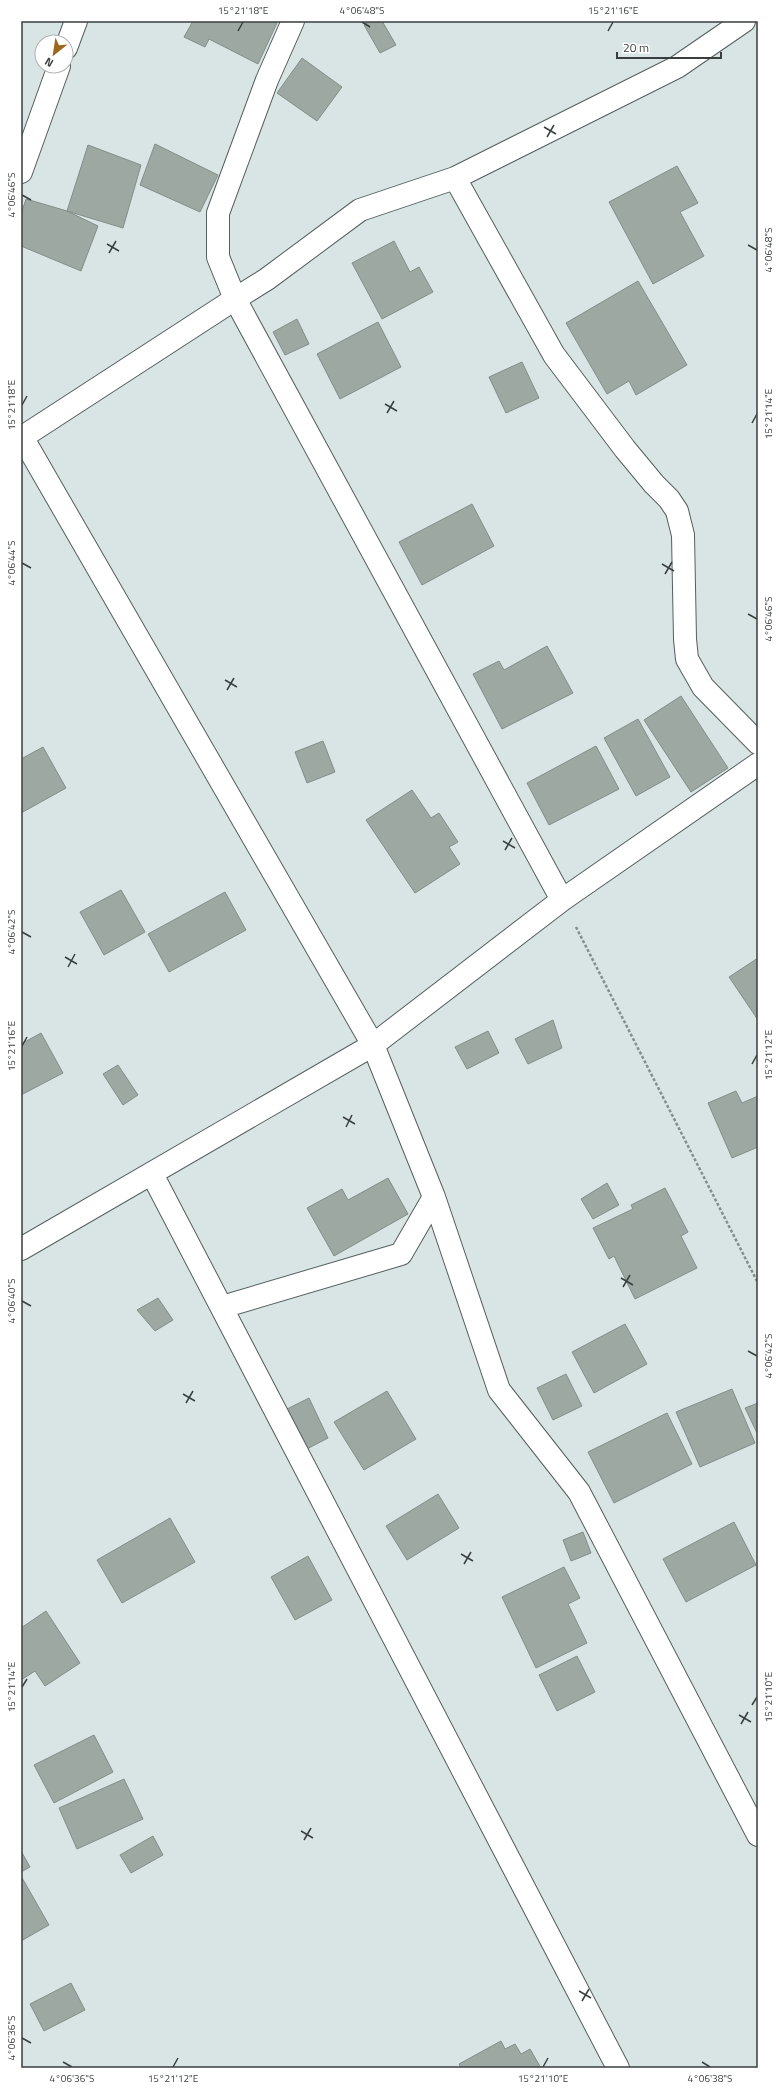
<svg xmlns="http://www.w3.org/2000/svg" width="779" height="2089" font-family="'Titillium Web',sans-serif">
	<style>
		.building { fill: #9da8a3; stroke: #838d89 }
		.lines { fill: none; stroke-linecap: round; stroke-linejoin: round }
		.street-casing { stroke: #545f5f; stroke-width: 24 }
		.path { stroke: #858d8d; stroke-width: 2.5; stroke-dasharray: 3 2; stroke-linecap: butt }
		.street { stroke: #fff; stroke-width: 22 }
		.ticks { fill: none; stroke: #393e3e; stroke-width: 1.5 }
		.neatline { fill: none; stroke: #393e3e; stroke-width: 1.5 }
		.ticks-label { font-size: 10px; text-anchor: middle; fill: #393e3e }
	</style>
	<rect width="100%" height="100%" fill="#d9e5e5"/>
	<!-- building -->
	<path class="building" d="M193,21H272L277,23L258,64L209,39L205,47L184,37Z
		M371,21H382L396,45L380,53L364,25Z
		M302,58L342,87L317,121L277,93Z
		M155,144L218,175L200,212L140,185Z
		M88,145L141,165L123,228L67,211Z
		M677,166L698,203L680,212L704,256L653,284L609,202Z
		M26,199L67,211L98,226L81,271L21,246V214Z
		M394,241L410,272L419,267L433,292L382,319L352,263Z
		M638,281L687,365L636,395L629,381L607,394L566,323Z
		M297,319L309,344L285,355L273,332Z
		M378,322L401,367L340,399L317,354Z
		M522,362L539,398L506,413L489,377Z
		M472,504L494,546L422,585L399,542Z
		M547,646L573,693L502,729L473,674L499,661L504,670Z
		M681,696L728,768L691,792L644,720Z
		M638,719L670,777L636,796L604,738Z
		M323,741L335,772L307,783L295,752Z
		M596,746L619,789L549,825L527,783Z
		M43,747L66,788L21,813V759Z
		M412,790L431,818L439,813L458,842L449,847L460,864L415,893L366,820Z
		M121,890L145,932L104,955L80,912Z
		M225,892L246,930L169,972L148,934Z
		M758,958V1020L729,977Z
		M553,1020L562,1048L528,1064L515,1039Z
		M488,1031L499,1053L467,1069L455,1047Z
		M41,1033L63,1073L21,1095V1044Z
		M118,1065L138,1095L123,1105L103,1074Z
		M736,1091L742,1103L758,1096V1147L732,1158L708,1103Z
		M388,1178L408,1214L334,1256L307,1208L342,1189L348,1200Z
		M607,1183L619,1205L593,1219L581,1199Z
		M665,1188L688,1232L681,1236L697,1268L635,1299L614,1256L609,1259L593,1228L633,1209L631,1205Z
		M158,1298L173,1320L155,1331L137,1310Z
		M625,1324L647,1364L594,1393L572,1352Z
		M566,1374L582,1406L553,1420L537,1388Z
		M732,1389L755,1443L700,1467L676,1412Z
		M387,1391L416,1439L364,1470L334,1422Z
		M309,1398L328,1438L305,1450L285,1410Z
		M758,1403V1435L745,1408Z
		M667,1413L692,1464L614,1503L588,1452Z
		M438,1494L459,1528L407,1560L386,1526Z
		M170,1518L195,1562L122,1603L97,1560Z
		M734,1522L756,1565L686,1602L663,1559Z
		M583,1532L591,1553L571,1561L563,1540Z
		M308,1556L332,1600L295,1620L271,1577Z
		M564,1567L580,1598L568,1604L587,1643L536,1668L502,1597Z
		M46,1611L80,1663L45,1686L35,1671L21,1680V1628Z
		M577,1656L595,1692L557,1711L539,1675Z
		M94,1735L113,1772L54,1803L34,1765Z
		M124,1779L143,1819L77,1849L59,1808Z
		M153,1836L163,1855L131,1873L120,1855Z
		M21,1851L30,1867L21,1872Z
		M21,1876L49,1925L21,1941Z
		M71,1983L85,2010L44,2031L30,2004Z
		M501,2041L505,2049L515,2044L521,2054L530,2049L541,2068H461L459,2064Z"/>
	<g class="lines">
		<!-- street casing -->
		<g class="street-casing">
			<path id="street" d="M293,21L267,80L218,213V257L235,299L562,900
				M66,48L76,21
				M21,172L59,66
				M455,178L554,355L625,449L654,484L669,499L677,511L683,535L685,639L687,659L703,687L758,743
				M21,435L373,1045L434,1197L401,1254L222,1307
				M21,438L235,299L267,279L360,210L455,178L677,67L744,21
				M152,1174L618,2068
				M434,1197L499,1390L579,1492L758,1835
				M21,1249L373,1045L562,900L758,764"/>
		</g>
		<!-- path -->
		<path class="path" d="M576,927L758,1283"/>
		<!-- street -->
		<use href="#street" class="street"/>
	</g>
	<!-- ticks -->
	<path class="ticks" d="M362,22L370,27M238,31L243,22M608,31L613,22M544,127L556,134M547,137L554,125M22,195L31,200M107,244L119,251M748,245L757,250M109,253L116,241M385,404L397,411M22,405L27,396M387,413L394,401M752,423L757,414M22,563L31,568M662,564L674,571M665,574L672,562M748,614L757,619M225,680L237,687M227,690L234,678M503,841L515,848M505,850L512,838M22,932L31,937M65,957L77,964M68,967L75,954M22,1046L27,1037M752,1064L757,1055M343,1117L355,1124M346,1127L352,1115M621,1278L633,1285M623,1287L630,1275M22,1301L31,1306M748,1351L757,1356M183,1394L195,1401M186,1403L193,1391M461,1554L473,1561M464,1564L471,1552M22,1687L27,1679M752,1705L757,1697M739,1715L751,1722M741,1724L748,1712M301,1831L313,1838M304,1840L311,1828M579,1991L591,1998M582,2001L589,1989M22,2038L31,2043M63,2062L72,2067M702,2062L710,2067M173,2067L178,2058M543,2067L548,2058"/>
	<!-- border -->
	<rect width="779" height="2089" fill="none" stroke="#ffffff" stroke-width="44"/>
	<!-- north arrow -->
	<g transform="translate(54 54) rotate(210)"><circle r="19" fill="#ffffff" stroke="#b0b2b2"/>
	<path d="M0-3L7 15L0 10L-7 15Z" fill="#9a691d"/>
	<text y="-6" font-size="11" font-weight="bold" text-anchor="middle" fill="#393e3e">N</text>
	</g>
	<!-- scale -->
	<path d="M617 52v6h104v-6" fill="none" stroke="#393e3e" stroke-width="2"/>
	<text x="623" y="52" font-size="12" fill="#393e3e" stroke="#ffffff" stroke-width="3" paint-order="stroke">20 m</text>
	<rect x="22" y="22" width="735" height="2045" class="neatline"/>
	<g class="ticks-label">
		<text x="243" y="14">15°21'18"E</text>
		<text x="362" y="14">4°06'48"S</text>
		<text x="613" y="14">15°21'16"E</text>
		<text transform="translate(11 195) rotate(-90)" y="4">4°06'46"S</text>
		<text transform="translate(768 250) rotate(-90)" y="4">4°06'48"S</text>
		<text transform="translate(11 405) rotate(-90)" y="4">15°21'18"E</text>
		<text transform="translate(768 414) rotate(-90)" y="4">15°21'14"E</text>
		<text transform="translate(11 563) rotate(-90)" y="4">4°06'44"S</text>
		<text transform="translate(768 619) rotate(-90)" y="4">4°06'46"S</text>
		<text transform="translate(11 932) rotate(-90)" y="4">4°06'42"S</text>
		<text transform="translate(11 1046) rotate(-90)" y="4">15°21'16"E</text>
		<text transform="translate(768 1055) rotate(-90)" y="4">15°21'12"E</text>
		<text transform="translate(11 1301) rotate(-90)" y="4">4°06'40"S</text>
		<text transform="translate(768 1356) rotate(-90)" y="4">4°06'42"S</text>
		<text transform="translate(11 1687) rotate(-90)" y="4">15°21'14"E</text>
		<text transform="translate(768 1697) rotate(-90)" y="4">15°21'10"E</text>
		<text transform="translate(11 2038) rotate(-90)" y="4">4°06'36"S</text>
		<text x="72" y="2082">4°06'36"S</text>
		<text x="173" y="2082">15°21'12"E</text>
		<text x="543" y="2082">15°21'10"E</text>
		<text x="710" y="2082">4°06'38"S</text>
	</g>
</svg>
